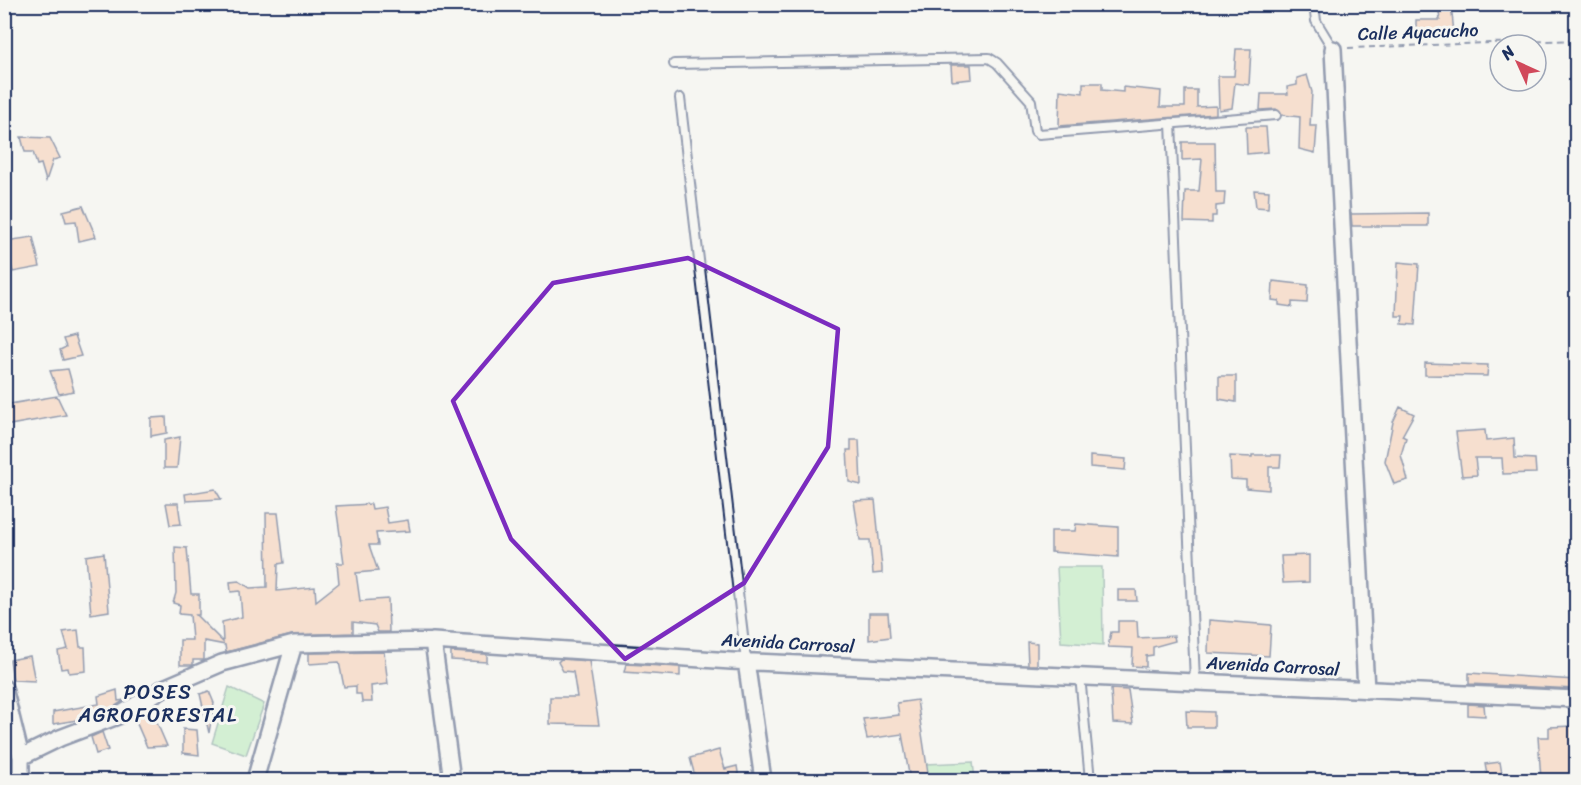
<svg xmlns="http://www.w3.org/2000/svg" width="1581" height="785" font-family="Sriracha,sans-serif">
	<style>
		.green { fill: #a9e7ae; stroke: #628b86; stroke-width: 1.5 }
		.building { fill: #f5c4a5; stroke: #1b2f5e; stroke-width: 1.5 }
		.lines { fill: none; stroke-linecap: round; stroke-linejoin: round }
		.service-casing { stroke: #1b2f5e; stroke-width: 12 }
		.minor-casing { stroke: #1b2f5e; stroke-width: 20 }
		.path { stroke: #1b2f5e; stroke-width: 2; stroke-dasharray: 6 4.5; stroke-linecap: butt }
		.service { stroke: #f6f6f2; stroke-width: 8 }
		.minor { stroke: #f6f6f2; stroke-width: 15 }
		.marked { fill: none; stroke: #7b2cbf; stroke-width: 4.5; stroke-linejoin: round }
		.labels { text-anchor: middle; stroke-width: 6; stroke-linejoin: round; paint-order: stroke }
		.street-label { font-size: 18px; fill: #1b2f5e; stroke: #f6f6f2 }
		.neighbourhood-label { font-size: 20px; letter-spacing: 1.5px; fill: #1b2f5e; stroke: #f6f6f2 }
	</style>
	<rect width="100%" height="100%" fill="#f6f6f2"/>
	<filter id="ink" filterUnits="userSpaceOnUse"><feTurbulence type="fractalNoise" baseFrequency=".0167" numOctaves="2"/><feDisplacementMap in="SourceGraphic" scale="12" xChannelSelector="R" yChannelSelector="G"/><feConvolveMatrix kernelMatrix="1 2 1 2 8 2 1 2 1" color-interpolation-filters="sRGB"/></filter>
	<g filter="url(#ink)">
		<!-- green -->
		<path class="green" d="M1057,567H1102L1103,645L1061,642Z
			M229,687L264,704L246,755L212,743Z
			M973,762L975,780H929L926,764Z"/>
		<!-- building -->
		<path class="building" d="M1438,4H1451L1454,33H1416V20H1440Z
			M1236,49H1251L1249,85L1235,83L1232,108L1219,110L1218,76H1234Z
			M951,65H971L972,79L952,81Z
			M1307,75L1312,92L1310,126H1317L1315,153L1299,149L1300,117L1282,115L1276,109L1260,110L1261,94H1288L1287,87L1297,85V78Z
			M1083,83H1102V90L1123,92V87L1161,91L1160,107H1185V90H1197V107L1216,106V114L1059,126L1060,90L1083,93Z
			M1246,127H1266L1268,152L1247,154Z
			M21,137L50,138L60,158L53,160L46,181L41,164L37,165L33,152H25Z
			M1182,142H1215L1216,192H1225L1224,205L1216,206V216H1212V223L1184,222L1185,191H1199L1202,159L1182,160Z
			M1254,190L1269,191L1268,208L1256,207Z
			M83,206L96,237L79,241L76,221L66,222L63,211Z
			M1428,213V226H1352L1351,214Z
			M33,237L40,267L13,272L5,241Z
			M1398,262L1419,264L1415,325L1402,324L1403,316H1396Z
			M1273,281L1308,285L1307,303L1292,302V307L1279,305V301L1272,300Z
			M74,336L81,356L63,360L60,350L66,347L63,339Z
			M1425,363L1488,365L1487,376L1425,375Z
			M68,369L74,391L59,394L50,371Z
			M1219,376H1236V402L1219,399Z
			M57,396L66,415L4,426V405Z
			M1400,407L1414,414L1402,436L1406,438L1401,455L1408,480L1394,484L1385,461L1393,422Z
			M166,417L167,433L151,436V418Z
			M1485,430L1486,441L1514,438L1515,458L1535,459L1536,473L1503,474L1502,458H1475L1477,475L1462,476L1456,432Z
			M180,437L177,468H164V440Z
			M851,440H859L861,485L849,482L847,450H851Z
			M1252,455H1281L1280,467H1269V490L1246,488V480L1231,479L1230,456L1252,457Z
			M1090,456L1126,459L1125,470L1090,467Z
			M215,489L221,499L186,501L185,494Z
			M875,500L882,568V573L873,574L870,540H860L854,501Z
			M166,503H178L181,524L170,525Z
			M371,504L372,509L385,507L388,523L408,520L410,531L376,533L378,545H369L378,571L356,573L360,601L388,599L389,632H378L375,625L353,622V633L292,635L226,652L225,645L204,641V660H193V665H180V640H192L190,615L179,614L180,605L173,603L176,593L175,547L187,548L191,594H199V615H196L223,642L222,622L242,617L240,591L231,592L230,582L239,581L250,588L267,587L266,513H278L284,563L278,564L277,591L315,587L316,601L339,583L337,563H344L336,506Z
			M1076,524L1118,527V557L1051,552V531H1075Z
			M104,553L109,611L91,614L86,556Z
			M1309,555V582L1283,583L1281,556Z
			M1118,590H1136L1137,601H1118Z
			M869,613H888L890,637L869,640Z
			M1209,620L1271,625L1269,656L1208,653Z
			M1118,621H1137L1138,638L1174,636L1175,641L1153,647V655L1146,656V667L1132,666L1133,648L1108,647L1111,632H1118Z
			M78,630L80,647H85L86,671L69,673L68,668L61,669L58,651L68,649L63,632Z
			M1027,642L1037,643V665H1028Z
			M384,652L388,684L371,686L372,702H362L361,694H356V686L344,687L339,662L309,664V653Z
			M451,652L487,654V662L451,660Z
			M30,656L35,681L13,680L10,660Z
			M561,659L589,661L599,725L550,724V697H577L573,672L563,671L558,662Z
			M626,664L680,667V676L624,672Z
			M1469,673L1576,680V689L1469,684Z
			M1111,689L1128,690L1133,724L1113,723Z
			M117,690L118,701L125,700L114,707L83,719L53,724V712L99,704L98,696Z
			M209,691L214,703L209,733L200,694Z
			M917,700L929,780H910L902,734L867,739L863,719L899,715L897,703Z
			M1468,704L1484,705L1485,716L1468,715Z
			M151,709L167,746L147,747L134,717Z
			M1186,711L1214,712V727H1187Z
			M1573,726L1576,777L1567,778V780L1541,779L1538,737H1549V727Z
			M183,729L197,730L199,755L183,753Z
			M102,732L108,750L96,754L91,737Z
			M719,750L725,769L737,766L739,779L696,780L690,758Z
			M1500,762L1503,780H1488L1485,764Z"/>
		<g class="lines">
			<!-- service casing -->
			<g class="service-casing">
				<path id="service" d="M1314,4L1316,21L1333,49
					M674,64L989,58L997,63L1031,101L1035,131L1039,134L1276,115
					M680,98L746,661
					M1171,123L1195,681
					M1080,676L1090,780"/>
			</g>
			<!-- minor casing -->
			<g class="minor-casing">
				<path id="minor" d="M1333,49L1366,690
					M433,641L452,780
					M746,661L763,780
					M4,688L21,757V780
					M21,757L60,738L118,716L164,688L222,663L294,644L433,641L731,661L1576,699
					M255,780L294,644"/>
			</g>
			<!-- path -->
			<path class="path" d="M1348,48L1576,40"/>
			<!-- service -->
			<use href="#service" class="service"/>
			<!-- minor -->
			<use href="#minor" class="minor"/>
		</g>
	</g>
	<!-- marked area -->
	<path d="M0 0H1581V785H0ZM688,258L838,329L828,447L744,583L625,659L511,539L453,401L553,283Z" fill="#f6f6f2" fill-opacity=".55" fill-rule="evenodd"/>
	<path class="marked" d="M688,258L838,329L828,447L744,583L625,659L511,539L453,401L553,283Z"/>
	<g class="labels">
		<!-- street labels -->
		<g class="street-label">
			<text transform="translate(1418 32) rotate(-2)" y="6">Calle Ayacucho</text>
			<text transform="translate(788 643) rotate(3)" y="6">Avenida Carrosal</text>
			<text transform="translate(1273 666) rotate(3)" y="6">Avenida Carrosal</text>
		</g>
		<!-- neighbourhood labels -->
		<g class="neighbourhood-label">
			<text x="158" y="699">POSES<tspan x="158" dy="23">AGROFORESTAL</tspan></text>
		</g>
	</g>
	<!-- margin -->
	<rect width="1581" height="785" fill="none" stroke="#f6f6f2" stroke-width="24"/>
	<rect x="12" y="12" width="1557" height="761" fill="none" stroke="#1b2f5e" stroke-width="2" filter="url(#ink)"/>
	<!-- north arrow -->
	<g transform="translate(1518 63) rotate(315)"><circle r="28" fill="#f6f6f2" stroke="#9ea6b7" stroke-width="1.5"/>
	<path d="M0-4.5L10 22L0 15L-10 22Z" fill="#d1495b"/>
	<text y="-9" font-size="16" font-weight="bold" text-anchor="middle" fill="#1b2f5e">N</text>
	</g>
</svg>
